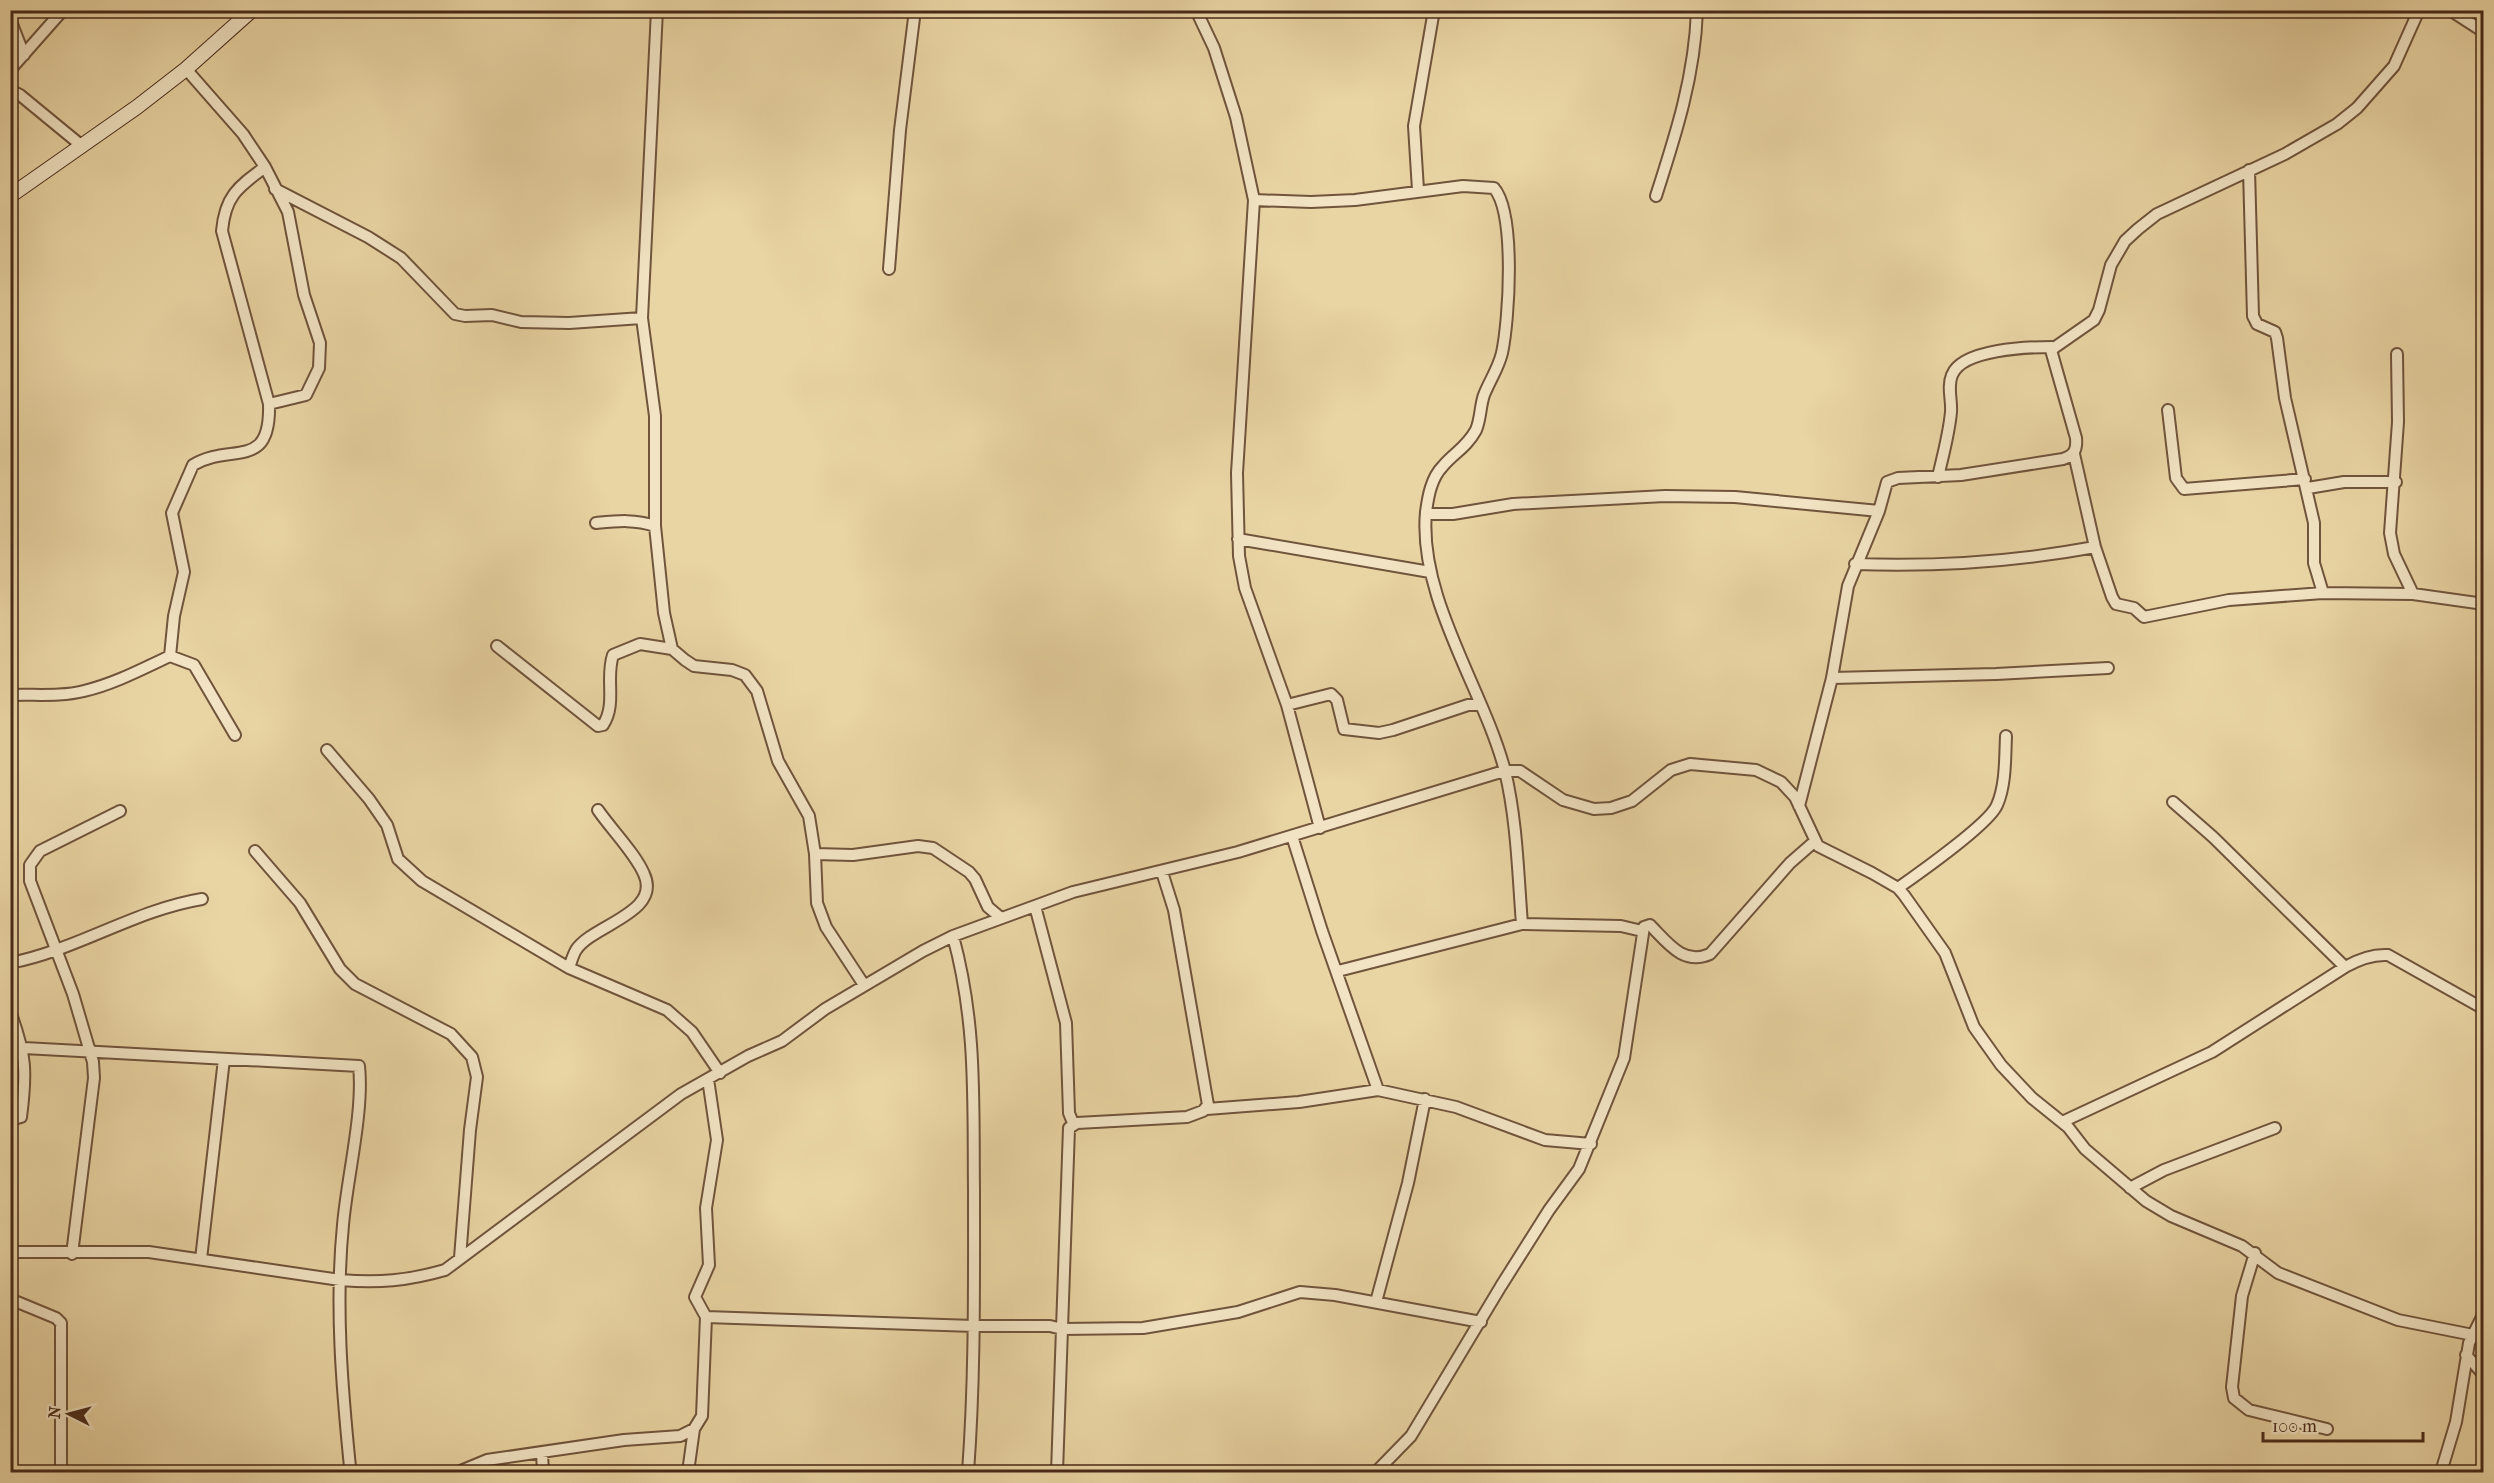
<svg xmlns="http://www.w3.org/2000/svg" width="2494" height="1483" font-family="'IM FELL French Canon',serif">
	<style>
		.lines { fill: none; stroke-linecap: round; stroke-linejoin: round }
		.street-casing { stroke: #70543c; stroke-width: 14 }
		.secondary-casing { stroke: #472919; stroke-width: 16 }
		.street { stroke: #f1e3c3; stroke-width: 10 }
		.secondary { stroke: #f1e3c3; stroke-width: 14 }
	</style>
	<rect width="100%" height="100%" fill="#e9d4a3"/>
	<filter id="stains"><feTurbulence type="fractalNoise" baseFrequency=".00333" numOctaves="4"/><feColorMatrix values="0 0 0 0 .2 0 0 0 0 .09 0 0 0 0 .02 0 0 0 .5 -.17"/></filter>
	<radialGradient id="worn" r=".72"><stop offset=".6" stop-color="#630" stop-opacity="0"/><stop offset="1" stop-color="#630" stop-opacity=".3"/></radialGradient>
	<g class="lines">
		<!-- street casing -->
		<g class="street-casing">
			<path id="street" d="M657,10L642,318L655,416V526L664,613L672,649L685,660L694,666L732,670L745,675L757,691L778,761L809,816L815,854L817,903L826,927L864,985
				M1196,10L1214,48L1236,117L1254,200L1237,473L1239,556L1245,588L1287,705L1320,828
				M2450,10L2484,32
				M10,19L24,55
				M186,69L243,134L265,167L288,212L304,295L320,343L319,368L306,395L269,404
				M10,70L63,10
				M10,90L20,95L82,146
				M2249,170L2253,316L2257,324L2275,332L2277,338L2285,398L2314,523V563L2323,593
				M275,189L368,237L401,258L455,314L465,316L492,315L521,322L569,323L642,318
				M1418,190L1414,126L1434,10
				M1656,196C1676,134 1695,75 1697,10
				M1254,200L1311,202L1355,200L1463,186L1494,188C1516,214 1509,320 1502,353C1498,369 1490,380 1484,395C1480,406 1481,418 1476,430C1466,448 1455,452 1443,466C1431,478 1428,497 1426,512C1418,598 1484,690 1505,771C1517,821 1518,874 1522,924
				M889,269L900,130L915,10
				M2397,354L2398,422L2390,533L2394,554L2413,594
				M2168,410L2176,478L2184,489L2305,479
				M2074,454L2095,547L2112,597L2116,604L2134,608L2144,617L2229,600L2323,593L2413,594L2484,604
				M1938,477C1943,455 1949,434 1951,412C1952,400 1947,387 1952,375C1962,349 2028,347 2052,347
				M2308,488L2344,482H2396
				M1426,514H1453L1513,504L1665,496L1735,497L1879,511
				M596,523C617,521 635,519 655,526
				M1238,539L1430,572
				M1855,564C1937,567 2014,562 2095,547
				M497,646L598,726L603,725C617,704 605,678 613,655L640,644L672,649
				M170,656L174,616L184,572L172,513L193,465C231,442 271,472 269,404L222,231C225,196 238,187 265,167
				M1832,678L1996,674L2108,668
				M10,695C35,694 60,697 84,691C114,684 142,669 170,656L194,665L235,735
				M1287,705L1331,694L1337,700L1344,729L1379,733L1393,730L1468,705H1480
				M327,750L369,799L387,825L398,859L422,881L569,968L667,1010L692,1032L720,1073
				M2173,802L2213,837L2345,967
				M1799,806L1832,678L1848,586L1879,511L1887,482L1898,478L1961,475L2063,459C2075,455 2077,449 2076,438L2051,350L2094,320L2099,310L2111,265L2125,241L2138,229L2157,214L2285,154L2337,124L2357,108L2394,66L2419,10
				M1292,836L1322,931L1378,1090
				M255,851L300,903L340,969L355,984L451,1034L472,1057L477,1077L470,1130L460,1258
				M815,854L853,855L918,846L933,848L969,872L975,879L988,907L1001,918
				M1898,888C1918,874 1990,823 1997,805C2006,785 2005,757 2006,736
				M1035,906L1066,1023L1069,1113L1073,1123
				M953,936C977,1024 973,1101 974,1190C974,1284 975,1378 968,1472
				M10,963C77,950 135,910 202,899
				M569,968C571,962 573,955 576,950C592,925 662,913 644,874C635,853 611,829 598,810
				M1338,971L1522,924L1621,926L1642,931
				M10,1011C26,1055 27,1071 21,1117L10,1120
				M24,1048L359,1066C364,1111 347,1178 343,1225C335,1305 342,1388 350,1467L353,1472
				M1207,1109L1299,1102L1378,1090L1456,1107L1545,1140L1591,1144
				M2062,1122L2212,1052L2345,967C2359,959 2372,954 2388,955L2484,1009
				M2130,1188L2164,1170L2275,1128
				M10,1252H149L340,1280C379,1283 407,1281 445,1270L681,1094L748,1056L782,1041L825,1009L923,951L953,936L1073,892L1238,852L1504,771H1520L1563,800L1594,809L1611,808L1632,801L1671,770L1690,764L1756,770L1781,782L1795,797L1818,846L1872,873L1898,888L1904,895L1945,953L1974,1027L2001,1065L2032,1098L2068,1127L2085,1149L2146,1201L2171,1216L2242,1246L2278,1273L2398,1320L2473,1335
				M2255,1253L2242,1296L2232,1387L2234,1398L2249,1410L2327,1429
				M72,1254L94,1078L93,1062L73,994L30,881V865L40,851L120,811
				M201,1259L224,1059
				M10,1299L56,1318L61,1323V1472
				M1376,1302L1408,1183L1425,1099
				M706,1317L974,1326H1050L1062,1329L1143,1328L1238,1312L1300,1292L1335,1295L1481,1322
				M2466,1355L2484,1375
				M542,1453L543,1472
				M458,1472L487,1460L624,1440L680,1436L694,1429L702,1416L706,1317L695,1297L709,1265L706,1208L717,1140L708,1079
				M688,1472L694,1429
				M1057,1472L1069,1128L1077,1123L1187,1117L1203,1111L1208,1105L1174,910L1162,872
				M1376,1472L1411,1436L1501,1286L1549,1210L1579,1169L1624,1058L1644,927L1650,925C1667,942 1683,966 1710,954L1790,863L1814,842
				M2441,1472L2456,1422L2469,1343L2484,1313"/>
		</g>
		<!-- secondary casing -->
		<g class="secondary-casing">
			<path id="secondary" d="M10,196L137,107L186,69L252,10"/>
		</g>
		<!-- street -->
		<use href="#street" class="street"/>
		<!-- secondary -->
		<use href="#secondary" class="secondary"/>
	</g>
	<!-- margin -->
	<rect width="2494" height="1483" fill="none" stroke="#e9d4a3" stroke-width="36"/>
	<rect x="12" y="12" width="2470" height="1459" fill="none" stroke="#472919" stroke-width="3"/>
	<rect x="18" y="18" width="2458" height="1447" fill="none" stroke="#472919" stroke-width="1.5"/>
	<!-- north arrow -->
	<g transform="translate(69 1414) rotate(276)" stroke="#f1e3c3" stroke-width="4.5" paint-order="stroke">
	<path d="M0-4.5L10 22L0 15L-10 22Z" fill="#472919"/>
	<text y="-9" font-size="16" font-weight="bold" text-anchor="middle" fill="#472919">N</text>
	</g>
	<!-- scale -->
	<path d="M2263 1432v9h160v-9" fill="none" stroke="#472919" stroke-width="3"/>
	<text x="2272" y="1432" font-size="18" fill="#472919" stroke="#f1e3c3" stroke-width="4.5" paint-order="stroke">100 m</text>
	<rect width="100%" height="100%" filter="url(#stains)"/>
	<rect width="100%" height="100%" fill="url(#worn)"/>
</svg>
